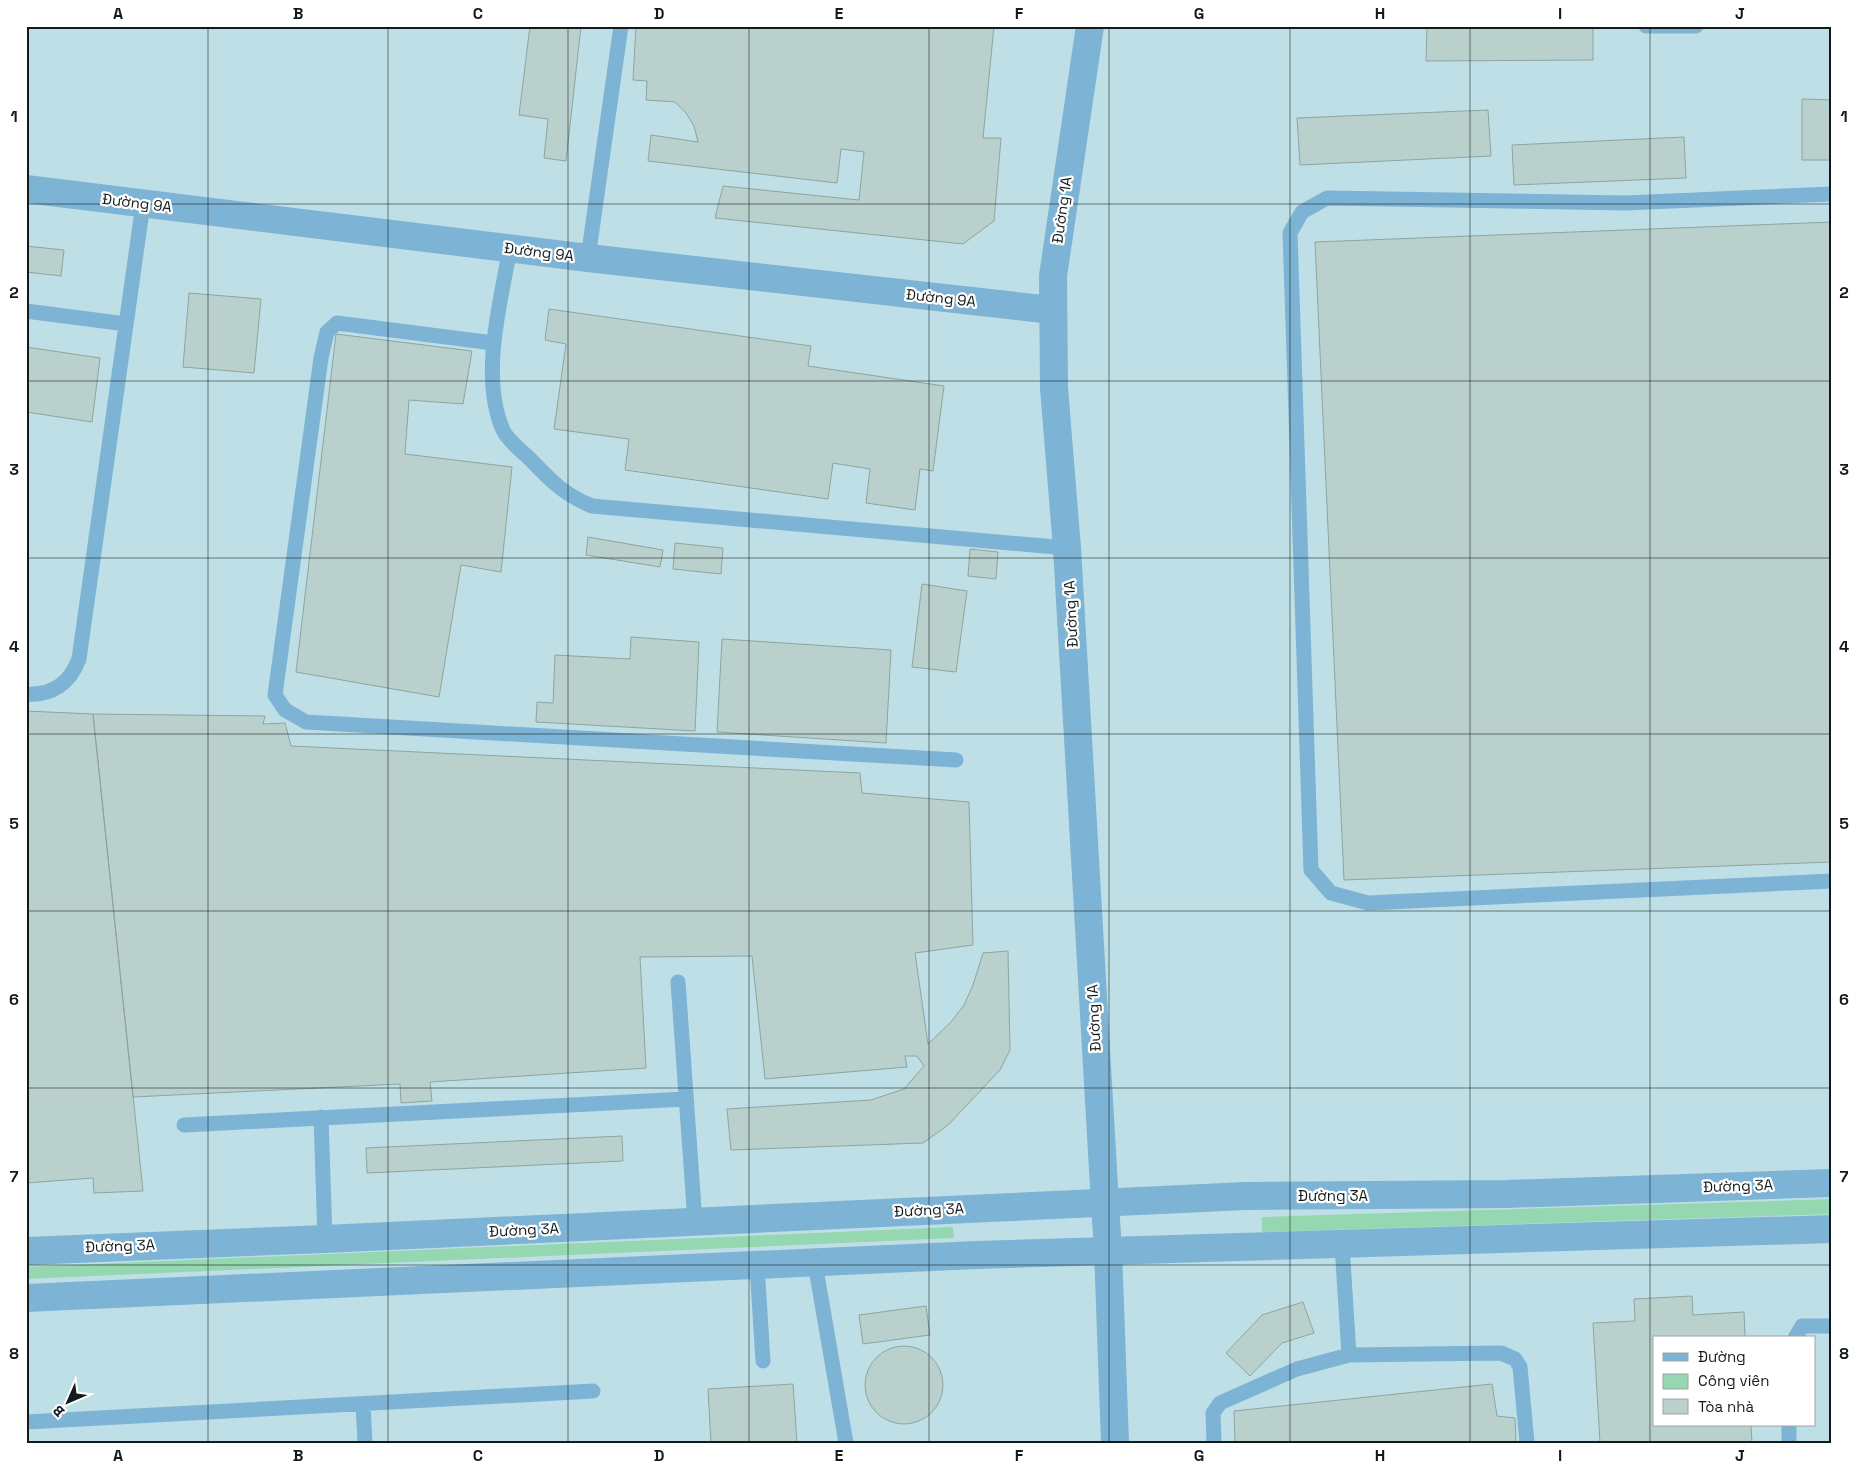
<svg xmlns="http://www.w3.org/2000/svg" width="1858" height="1469" font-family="'Space Grotesk',sans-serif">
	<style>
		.built { fill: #bfdfe6; fill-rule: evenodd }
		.green { fill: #94d7b0 }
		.building { fill: #b9d0cc; stroke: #8ea4a0 }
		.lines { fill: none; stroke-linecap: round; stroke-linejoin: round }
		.service { stroke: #7db3d5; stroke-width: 15 }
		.minor { stroke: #7db3d5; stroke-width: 28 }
		.tertiary { stroke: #7db3d5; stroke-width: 28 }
		.grid { fill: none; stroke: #121a1c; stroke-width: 1; stroke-opacity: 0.55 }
		.labels { text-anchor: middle; stroke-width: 4.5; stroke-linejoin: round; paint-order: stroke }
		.street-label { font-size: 15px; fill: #121a1c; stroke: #fff }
		.neatline { fill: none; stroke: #121a1c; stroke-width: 2 }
		.grid-label { font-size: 16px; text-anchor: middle; font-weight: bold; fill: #121a1c }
	</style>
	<rect width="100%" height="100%" fill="#d3ebef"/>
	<!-- built -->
	<path class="built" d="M26,26H1832V1443H26ZM1654,1338H1814V1425H1654Z"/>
	<!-- green -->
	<path class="green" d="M1832,1199V1214L1262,1232V1217Z
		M953,1227L954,1238L26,1279V1267Z"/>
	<!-- building -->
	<path class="building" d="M530,26H581L566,161L544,158L548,119L519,115Z
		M636,26H994L983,138H1001L994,221L963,244L715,218L723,186L859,200L864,152L841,149L837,183L648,161L651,135L698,142L694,126L686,113L675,102L646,100L647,81L633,80Z
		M1427,26H1593V60L1426,61Z
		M1802,99L1832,100V160H1802Z
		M1488,110L1491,156L1300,165L1297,118Z
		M1684,137L1686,178L1514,185L1512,145Z
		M1832,222V862L1344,880L1315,242Z
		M26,246L64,250L61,276L26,272Z
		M189,293L261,299L254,373L183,367Z
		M549,309L811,346L808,366L944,386L933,471L920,469L915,510L866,503L870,469L833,463L828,499L625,470L629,439L554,429L566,344L545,340Z
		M336,334L472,351L463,404L409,400L405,454L512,467L501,572L461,565L439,697L296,672Z
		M26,347L100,358L92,422L26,412Z
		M588,537L663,550L660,567L586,555Z
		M675,543L723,548L721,574L673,569Z
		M970,549L998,552L996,579L968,576Z
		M922,584L967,591L956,672L912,667Z
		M631,637L699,642L695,731L536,722L537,702L553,703L555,655L630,659Z
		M722,639L891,650L886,743L717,732Z
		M26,711L93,714L143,1191L94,1193L93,1178L26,1183Z
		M93,714L265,716L263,724L285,723L291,746L860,773L862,793L969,802L973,945L915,953L928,1044L951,1022L964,1005L973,985L983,953L1008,951L1010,1050L1000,1070L948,1125L923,1143L731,1150L727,1109L871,1100L904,1089L924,1066L917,1056H905L907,1067L765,1079L752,956L640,957L646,1068L430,1082L432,1101L401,1103L400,1084L133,1097Z
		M622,1136L623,1161L367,1173L366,1148Z
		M1692,1296L1693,1315L1744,1312L1745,1338H1654V1425H1751L1752,1443H1600L1593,1323L1635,1321L1634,1299Z
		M1303,1302L1314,1333L1282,1343L1250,1376L1226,1353L1262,1315Z
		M926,1306L930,1335L863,1344L859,1315Z
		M865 1385a39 39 0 1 1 78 0a39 39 0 1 1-78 0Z
		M793,1384L797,1443H711L708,1389Z
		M1492,1384L1497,1416L1515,1418L1516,1443H1235L1234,1411Z"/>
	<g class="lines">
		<!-- service -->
		<path class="service" d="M1646,26H1696
			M1832,194L1626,203L1327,198L1302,212L1290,233L1311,870L1331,893L1368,903L1832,881
			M510,249C500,303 480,378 503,430C508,441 523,452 532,461C552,482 565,495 592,506L1067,548
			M588,258L621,26
			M26,311L126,324
			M493,343L337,323L327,332L321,358L275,695L285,710L306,722L956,760
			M26,694C52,696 70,683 79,659L143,204
			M678,982L695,1222
			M321,1117L325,1239
			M184,1125L686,1099
			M1342,1245L1349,1355
			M815,1263L846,1443
			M757,1265L763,1361
			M1795,1338L1802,1326H1832
			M363,1404L365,1443
			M26,1422L593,1391
			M1789,1425V1443
			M1214,1443L1213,1413L1220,1403L1297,1369L1349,1355L1501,1353L1515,1359L1520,1367L1527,1443"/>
		<!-- minor -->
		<path class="minor" d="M1090,26L1053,276L1054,388L1067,548L1105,1204
			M26,189L588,258L1052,310
			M1108,1250L1115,1443"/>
		<!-- tertiary -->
		<path class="tertiary" d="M1105,1204L1108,1250
			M26,1251L325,1239L1246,1196L1507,1194L1832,1183
			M26,1298L976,1255L1832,1229"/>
	</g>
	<!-- grid -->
	<path class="grid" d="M208,26V1443M388,26V1443M568,26V1443M749,26V1443M929,26V1443M1109,26V1443M1290,26V1443M1470,26V1443M1650,26V1443M26,204H1832M26,381H1832M26,558H1832M26,734H1832M26,911H1832M26,1088H1832M26,1265H1832"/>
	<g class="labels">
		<!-- street labels -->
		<g class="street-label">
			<text transform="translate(137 203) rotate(7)" y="5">Đường 9A</text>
			<text transform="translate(1062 210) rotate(-82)" y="5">Đường 1A</text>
			<text transform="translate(539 252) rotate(7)" y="5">Đường 9A</text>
			<text transform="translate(941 298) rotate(6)" y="5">Đường 9A</text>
			<text transform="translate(1071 614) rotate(-93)" y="5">Đường 1A</text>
			<text transform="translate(1094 1018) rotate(-93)" y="5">Đường 1A</text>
			<text transform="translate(1738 1186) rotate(-2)" y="5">Đường 3A</text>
			<text x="1333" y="1201">Đường 3A</text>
			<text transform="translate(929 1210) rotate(-3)" y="5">Đường 3A</text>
			<text transform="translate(524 1230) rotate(-3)" y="5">Đường 3A</text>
			<text transform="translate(120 1246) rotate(-2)" y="5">Đường 3A</text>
		</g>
	</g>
	<!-- border -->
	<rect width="1858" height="1469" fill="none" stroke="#ffffff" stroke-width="55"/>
	<!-- legend -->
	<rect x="1653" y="1336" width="162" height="90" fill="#ffffff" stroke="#a0a3a4"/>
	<rect x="1663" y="1353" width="25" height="8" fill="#7db3d5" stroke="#a0a3a4"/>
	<text x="1698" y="1362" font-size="15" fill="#121a1c">Đường</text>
	<rect x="1663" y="1374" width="25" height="15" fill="#94d7b0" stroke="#a0a3a4"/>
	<text x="1698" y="1386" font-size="15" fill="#121a1c">Công viên</text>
	<rect x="1663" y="1399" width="25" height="15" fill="#b9d0cc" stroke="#a0a3a4"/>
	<text x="1698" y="1412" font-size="15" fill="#121a1c">Tòa nhà</text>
	<!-- north arrow -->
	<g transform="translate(68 1402) rotate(225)" stroke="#ffffff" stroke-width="4" paint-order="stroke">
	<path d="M0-4L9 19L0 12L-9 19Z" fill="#121a1c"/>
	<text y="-8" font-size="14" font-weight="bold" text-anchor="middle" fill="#121a1c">B</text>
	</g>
	<rect x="28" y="28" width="1802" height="1414" class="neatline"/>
	<g class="grid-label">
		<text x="118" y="19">A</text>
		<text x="298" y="19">B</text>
		<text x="478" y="19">C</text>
		<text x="659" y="19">D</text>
		<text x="839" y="19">E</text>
		<text x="1019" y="19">F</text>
		<text x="1199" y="19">G</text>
		<text x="1380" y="19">H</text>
		<text x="1560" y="19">I</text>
		<text x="1740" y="19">J</text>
		<text x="14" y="122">1</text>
		<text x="1844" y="122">1</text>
		<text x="14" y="298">2</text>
		<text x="1844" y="298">2</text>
		<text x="14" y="475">3</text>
		<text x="1844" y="475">3</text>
		<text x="14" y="652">4</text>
		<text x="1844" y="652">4</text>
		<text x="14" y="829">5</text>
		<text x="1844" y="829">5</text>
		<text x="14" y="1005">6</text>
		<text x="1844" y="1005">6</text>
		<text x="14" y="1182">7</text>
		<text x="1844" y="1182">7</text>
		<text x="14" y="1359">8</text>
		<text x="1844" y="1359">8</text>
		<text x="118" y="1461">A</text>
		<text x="298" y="1461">B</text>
		<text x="478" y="1461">C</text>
		<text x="659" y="1461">D</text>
		<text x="839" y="1461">E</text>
		<text x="1019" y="1461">F</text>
		<text x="1199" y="1461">G</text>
		<text x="1380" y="1461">H</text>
		<text x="1560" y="1461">I</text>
		<text x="1740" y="1461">J</text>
	</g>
</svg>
